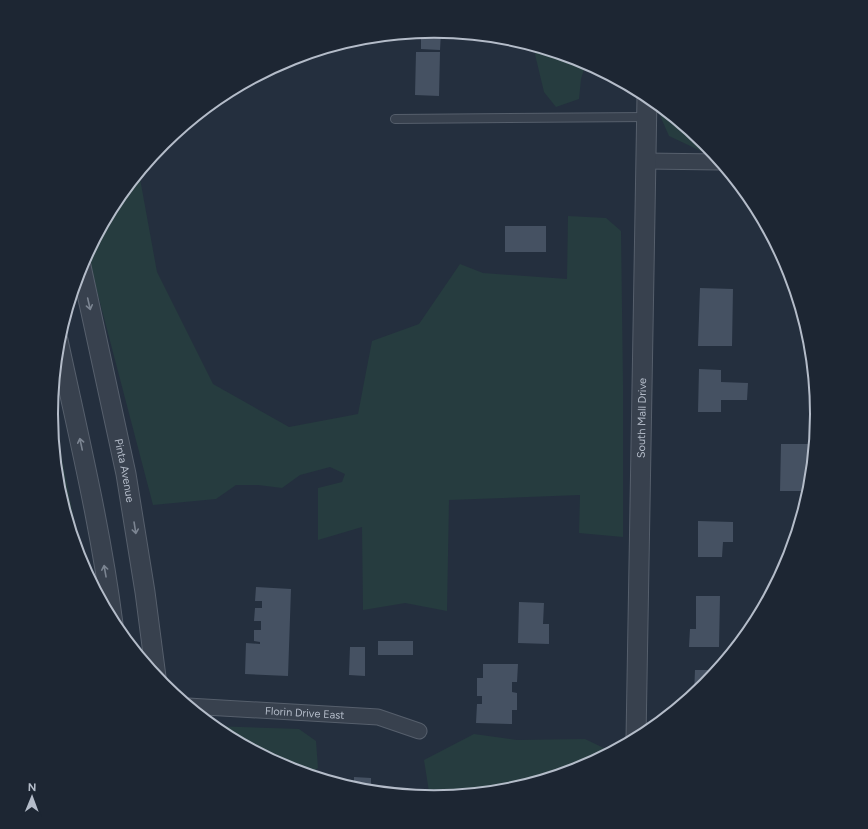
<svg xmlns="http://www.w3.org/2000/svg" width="868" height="829" font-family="Figtree,sans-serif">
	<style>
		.green { fill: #263c3f }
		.building { fill: #455162 }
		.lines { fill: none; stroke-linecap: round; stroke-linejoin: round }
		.service-casing { stroke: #565f6c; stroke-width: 10 }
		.minor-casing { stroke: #565f6c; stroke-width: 17 }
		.tertiary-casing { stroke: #565f6c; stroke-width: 21 }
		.service { stroke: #38414e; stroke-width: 8 }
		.minor { stroke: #38414e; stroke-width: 15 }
		.tertiary { stroke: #38414e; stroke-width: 19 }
		.oneway { stroke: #7c8592 }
		.labels { text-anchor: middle; stroke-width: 3; stroke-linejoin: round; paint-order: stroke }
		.street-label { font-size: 11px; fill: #b4bcc9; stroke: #1d2633 }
		.rim { fill: none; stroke: #b4bcc9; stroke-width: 2 }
	</style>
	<rect width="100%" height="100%" fill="#242f3e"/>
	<!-- green -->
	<path class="green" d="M533,46L586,63L581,79L579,99L556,107L544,92Z
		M658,105L705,143L708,147L701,151L669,136L658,111Z
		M139,173L157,272L213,384L289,427L358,414L372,341L419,324L460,264L483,273L567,279L568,216L606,218L621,231L623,385V537L579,533L580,495L449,500L447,611L405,603L363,610L362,527L318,540V488L342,482L345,474L330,467L300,475L282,488L258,485H236L216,499L153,505L87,253L115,201Z
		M51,413H53L84,570L80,561L58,489Z
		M212,726L299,729L316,741L318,768L308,775L287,769L221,733Z
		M474,734L517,740L585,739L612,752L581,769L509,791L430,798L424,760Z"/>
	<!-- building -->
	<path class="building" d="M434,31L441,32L440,50L421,49V32Z
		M416,52H440L439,96L415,95Z
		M505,226H546V252H505Z
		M700,288L733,289L732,346H698Z
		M699,369L721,370V382L748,383L747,400H721V412H698Z
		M781,444H813V463L810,491H780Z
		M698,521L733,522V542H723L722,557H698Z
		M256,587L291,589L288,676L245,674L246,643L260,644V642L254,641V630H261V621H254L255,608H262V601H255Z
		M696,596H720L719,647H689L690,629H696Z
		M519,602L544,603L543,624H549V644L518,643Z
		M378,641H413V655H378Z
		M350,647H365V676L349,675Z
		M483,664H518L517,682H512V692L517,693V710H512V724L476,723L477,704H482V696H477V678H483Z
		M695,670H718L705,686L694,695Z
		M312,776H328V781Z
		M354,777L371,778V792L354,789Z"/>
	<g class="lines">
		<!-- service casing -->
		<g class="service-casing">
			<path id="service" d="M395,119L647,117"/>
		</g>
		<!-- minor casing -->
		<g class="minor-casing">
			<g id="minor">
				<path d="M645,161L721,162"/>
				<path id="s1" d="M188,706L378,717L419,731"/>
			</g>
		</g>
		<!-- tertiary casing -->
		<g class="tertiary-casing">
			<g id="tertiary">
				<path id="s2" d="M81,266L126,474L145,592L156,677"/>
				<path d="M58,340C78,434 101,528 113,624"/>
				<path id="s3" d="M636,739L647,96"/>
			</g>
		</g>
		<!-- service -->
		<use href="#service" class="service"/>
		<!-- minor -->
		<use href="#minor" class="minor"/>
		<!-- tertiary -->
		<use href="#tertiary" class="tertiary"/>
	</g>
	<!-- one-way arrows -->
	<defs><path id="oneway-shaft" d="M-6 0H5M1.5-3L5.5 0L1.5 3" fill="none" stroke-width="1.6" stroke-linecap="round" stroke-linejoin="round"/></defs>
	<g class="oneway">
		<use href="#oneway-shaft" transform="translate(89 304) rotate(77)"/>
		<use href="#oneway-shaft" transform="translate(81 444) rotate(-102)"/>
		<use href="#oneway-shaft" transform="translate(135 528) rotate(81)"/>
		<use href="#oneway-shaft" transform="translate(105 571) rotate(-100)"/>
	</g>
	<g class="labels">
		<!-- street labels -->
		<g class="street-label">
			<text dy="4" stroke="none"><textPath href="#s3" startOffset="321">South Mall Drive</textPath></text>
			<text dy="4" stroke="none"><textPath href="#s2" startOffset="209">Pinta Avenue</textPath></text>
			<text dy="4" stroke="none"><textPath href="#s1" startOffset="117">Florin Drive East</textPath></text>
		</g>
	</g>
	<!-- crop -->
	<path d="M0 0H868V829H0ZM58 414a376 376 0 1 1 752 0a376 376 0 1 1-752 0Z" fill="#1d2633" fill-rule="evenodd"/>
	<path class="rim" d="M58 414a376 376 0 1 1 752 0a376 376 0 1 1-752 0Z"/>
	<!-- north arrow -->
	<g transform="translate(32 797) rotate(1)" stroke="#1d2633" stroke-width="3" paint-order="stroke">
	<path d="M0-3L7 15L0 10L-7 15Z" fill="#b4bcc9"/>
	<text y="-6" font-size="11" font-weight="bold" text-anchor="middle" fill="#b4bcc9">N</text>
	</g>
</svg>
